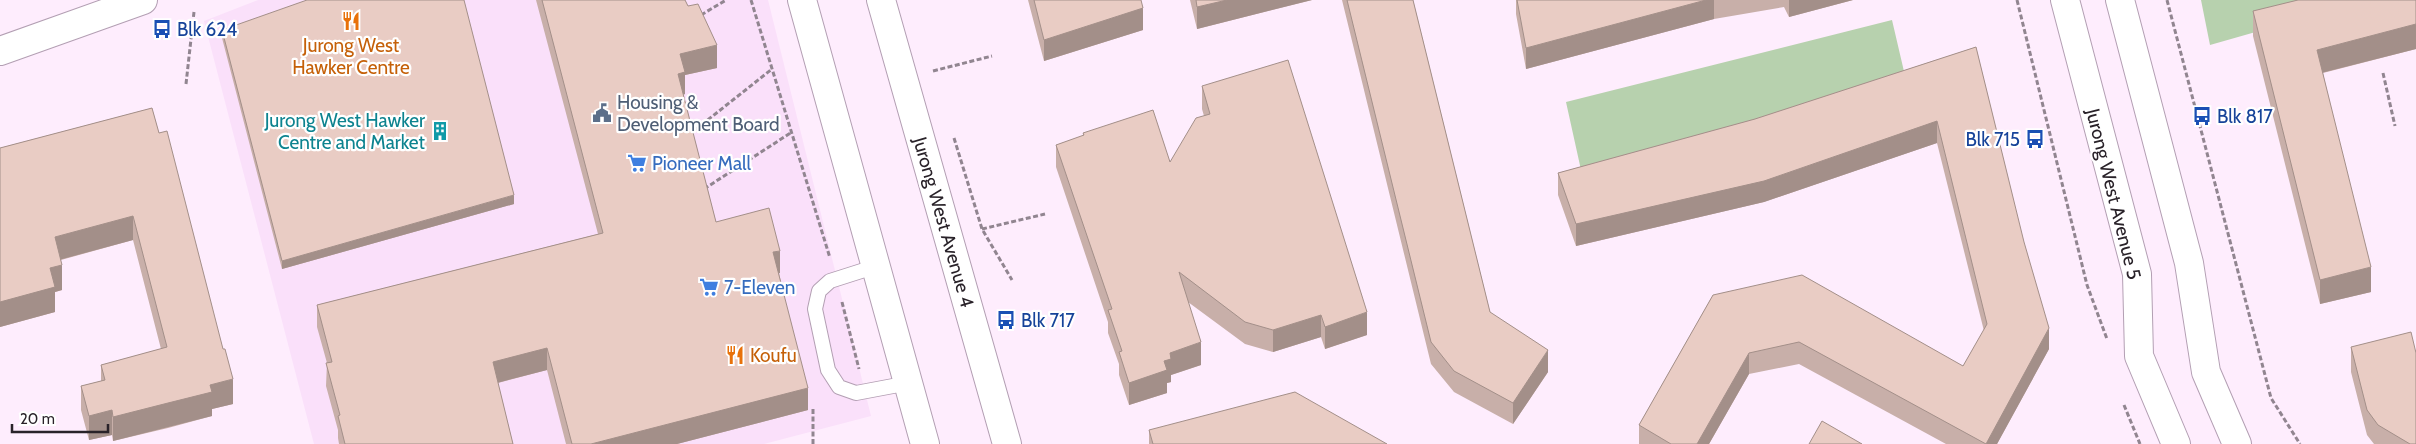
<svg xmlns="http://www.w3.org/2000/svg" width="2416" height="444" font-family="Cabin,sans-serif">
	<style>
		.built { fill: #fae0fa }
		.green { fill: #b7d1ae }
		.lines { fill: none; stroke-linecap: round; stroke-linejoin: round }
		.service-casing { stroke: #b39fb3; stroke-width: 16 }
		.tertiary-casing { stroke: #b39fb3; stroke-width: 30 }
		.secondary-casing { stroke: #b39fb3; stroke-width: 30 }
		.path { stroke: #918590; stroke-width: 3; stroke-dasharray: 5 2.5; stroke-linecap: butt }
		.service { stroke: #fff; stroke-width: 14 }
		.tertiary { stroke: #fff; stroke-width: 28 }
		.secondary { stroke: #fff; stroke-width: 28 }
		.wall { fill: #c8afa9 }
		.shaded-wall { fill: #a38f89 }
		.building { fill: #e9ccc4; stroke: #a38f89 }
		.labels { text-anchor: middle; stroke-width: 4.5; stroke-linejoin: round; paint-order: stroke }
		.transit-label { font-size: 19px; fill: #164399; stroke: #fff; text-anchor: start }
		.food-label { font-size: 19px; fill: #c56008; stroke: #fff }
		.service-label { font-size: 19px; fill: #4e5e75; stroke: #fff; text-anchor: start }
		.culture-label { font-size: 19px; fill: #0d838f; stroke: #fff; text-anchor: end }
		.shop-label { font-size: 19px; fill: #366cbe; stroke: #fff; text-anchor: start }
		.street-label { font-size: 19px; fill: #292229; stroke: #fff }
	</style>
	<rect width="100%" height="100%" fill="#feedfd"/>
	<!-- built -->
	<path class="built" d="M258,0H768L871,416L764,444H314L204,21Z"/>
	<!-- green -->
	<path class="green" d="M2201,0H2367L2210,45Z
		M1892,20L1906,80L1581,170L1566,102Z"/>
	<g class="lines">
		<!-- service casing -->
		<g class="service-casing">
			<path id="service" d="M877,266L830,281L819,291L815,309L828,370L839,387L856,393L909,383"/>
		</g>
		<!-- tertiary casing -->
		<g class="tertiary-casing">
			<path id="tertiary" d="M2065,0L2137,274L2139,356L2176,444
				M2120,0L2189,263L2206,372L2237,444
				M0,51L143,0"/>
		</g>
		<!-- secondary casing -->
		<g class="secondary-casing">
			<path id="secondary" d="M802,0L925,444
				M881,0L1007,444"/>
		</g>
		<!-- path -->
		<path class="path" d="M751,0L830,258
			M2017,0L2087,285L2107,339
			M2167,0L2271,398L2300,444
			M701,15L726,0
			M933,71L992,56
			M2383,73L2395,126
			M186,84L194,12
			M690,134L772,69
			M954,138L982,229L1012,280
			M704,189L792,132
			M982,229L1045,214
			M842,302L859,369
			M2124,405L2140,444
			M813,444V409"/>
		<!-- service -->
		<use href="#service" class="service"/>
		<!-- tertiary -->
		<use href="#tertiary" class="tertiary"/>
		<!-- secondary -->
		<use href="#secondary" class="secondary"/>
	</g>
	<!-- wall -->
	<path class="wall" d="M536,0H685L717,68L685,75V94L683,95L716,222L780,273H779L808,410L677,444H566L547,370L498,383L513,444H339L338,438V430L326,386L327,363L317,327V305L598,234Z
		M1028,0H1141L1143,30L1044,61Z
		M1190,0H1312L1197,29Z
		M1342,0H1413L1490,312L1548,372L1513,424L1454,392L1431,364Z
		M1516,0H1853L1789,17L1784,7L1714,19L1526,69L1516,14Z
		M2416,0V49L2323,73L2371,292L2320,304L2253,36V11Z
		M222,30L514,204L282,269L222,38Z
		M1976,47L2049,349L1997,444H1946L1799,364L1749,374L1709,444H1639V425L1713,295L1963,366L1984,331L1937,143L1764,202L1576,246L1558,195V173L1755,119Z
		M1202,86L1367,335L1325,349L1321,337L1273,352L1245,344L1188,302L1201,365L1171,375V382L1167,383V393L1129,405L1119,375V364L1108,333V322L1056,167V145L1083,136V133L1170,162L1204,116L1202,109Z
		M152,108L233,404L212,409V416L168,428L113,441L112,435L89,440L81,410V386L101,381V365L161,349L133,240L61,260L62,290L55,292V312L0,327V148Z
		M2351,347L2416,444H2374L2367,435L2351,372Z
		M1149,430L1387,444H1149Z"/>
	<!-- shaded-wall -->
	<path class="shaded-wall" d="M1227,0H1312L1197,29V7Z
		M1706,0H1714V19L1526,69V48Z
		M1789,0H1853L1789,17Z
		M1143,8V30L1044,61V40Z
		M2416,24V49L2317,74V50Z
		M717,45V68L685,75V94L678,96V74L680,54Z
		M1937,121V143L1764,202L1576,246V224Z
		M514,195V204L282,269V261Z
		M133,216V240L55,261V237Z
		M780,251V273L773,275V252Z
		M62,265V290L55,292V312L0,327V302L50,268Z
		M2371,267V292L2320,304V280Z
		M1367,312V335L1325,349V327Z
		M1321,315V337L1273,352V330Z
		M2049,328V349L1997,444H1986Z
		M1201,342V365L1171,375V382L1167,383V393L1129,405V383L1164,361L1170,353Z
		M547,348V370L493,384V362Z
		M1548,350V372L1513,424V403Z
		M1749,353V374L1709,444H1697Z
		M233,379V404L212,409V416L113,441V417L210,385Z
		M808,388V410L677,444H591Z
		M112,410V435L89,440V416Z"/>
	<!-- building -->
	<path class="building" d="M307,0H464L514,195L282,261L222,30Z
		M542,0H685L688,6L698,4L717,45L680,54L685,72L678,74L716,222L769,208L780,251L773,252L808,388L591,444H572L547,348L493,362L513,444H345L338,416L340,415L326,363L332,362L317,305L603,233Z
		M1034,0H1141L1143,8L1044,40Z
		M1196,0H1227L1197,7Z
		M1347,0H1413L1490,312L1548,350L1513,403L1454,371L1431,342Z
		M1517,0H1706L1526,48Z
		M2298,0H2416V24L2317,50L2371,267L2320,280L2253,11Z
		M1976,47L2024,242L2049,328L1986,444L1799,342L1749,353L1697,444H1671L1639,425L1713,295L1802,275L1963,366L1987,324L1937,121L1764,181L1576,224L1558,173L1755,119Z
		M1288,60L1367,312L1325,327L1321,315L1273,330L1245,322L1179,272L1201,342L1170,353L1171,359L1164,361L1167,370L1129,383L1119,352L1122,351L1108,310L1112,309L1056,145L1084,135L1083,133L1153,110L1170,162L1196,118L1210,114L1202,86Z
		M152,108L159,133L167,131L223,349H225L233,379L210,385L212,392L168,403L113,417L112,410L89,416L81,386L105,380L101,365L167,347L133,216L55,237L62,265L50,268L55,287L0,302V148Z
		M2411,332L2416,353V444H2410L2378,425L2367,410L2351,347Z
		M1295,392L1387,444H1153L1149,430Z
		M1822,421L1862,444H1809Z"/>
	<!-- icons -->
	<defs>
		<g id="restaurant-bare" transform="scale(1.5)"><path d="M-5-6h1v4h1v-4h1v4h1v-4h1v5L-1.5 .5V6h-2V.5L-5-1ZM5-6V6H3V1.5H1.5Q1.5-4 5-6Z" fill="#e8710a" stroke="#fff" stroke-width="2.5" paint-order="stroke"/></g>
		<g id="bus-bare" transform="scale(1.5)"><path d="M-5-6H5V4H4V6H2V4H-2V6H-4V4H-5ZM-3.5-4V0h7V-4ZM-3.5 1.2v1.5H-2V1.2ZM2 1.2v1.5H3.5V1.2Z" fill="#1a4fb4" stroke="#fff" stroke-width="2.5" paint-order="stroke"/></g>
		<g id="civic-bare" transform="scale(1.5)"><path d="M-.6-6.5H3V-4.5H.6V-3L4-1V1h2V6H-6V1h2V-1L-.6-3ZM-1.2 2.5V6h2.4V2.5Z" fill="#5c6f8a" stroke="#fff" stroke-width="2.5" paint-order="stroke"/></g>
		<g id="building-bare" transform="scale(1.5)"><path d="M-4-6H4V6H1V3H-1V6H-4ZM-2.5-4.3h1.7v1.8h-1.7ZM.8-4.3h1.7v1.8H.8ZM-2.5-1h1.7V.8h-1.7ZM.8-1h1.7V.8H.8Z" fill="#0f9aa8" stroke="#fff" stroke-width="2.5" paint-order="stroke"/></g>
		<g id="supermarket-bare" transform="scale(1.5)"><path d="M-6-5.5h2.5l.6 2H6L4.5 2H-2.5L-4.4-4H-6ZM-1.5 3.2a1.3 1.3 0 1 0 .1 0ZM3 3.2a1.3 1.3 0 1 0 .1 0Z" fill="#3f7fe0" stroke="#fff" stroke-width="2.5" paint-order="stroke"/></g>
	</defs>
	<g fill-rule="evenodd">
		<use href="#restaurant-bare" x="351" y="21"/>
		<use href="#bus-bare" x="162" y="29"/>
		<use href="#civic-bare" x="602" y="113"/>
		<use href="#bus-bare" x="2202" y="116"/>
		<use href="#building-bare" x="440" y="131"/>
		<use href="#bus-bare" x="2035" y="139"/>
		<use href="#supermarket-bare" x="637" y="163"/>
		<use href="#supermarket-bare" x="709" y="287"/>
		<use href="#bus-bare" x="1006" y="320"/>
		<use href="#restaurant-bare" x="735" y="355"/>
	</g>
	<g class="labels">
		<!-- transit labels -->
		<g class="transit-label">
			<text x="177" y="36">Blk 624</text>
			<text x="2217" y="123">Blk 817</text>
			<text x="2020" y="146" text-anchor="end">Blk 715</text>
			<text x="1021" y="327">Blk 717</text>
		</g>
		<!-- food labels -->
		<g class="food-label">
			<text x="351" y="52">Jurong West<tspan x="351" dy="22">Hawker Centre</tspan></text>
			<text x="750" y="362" text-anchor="start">Koufu</text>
		</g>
		<!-- service labels -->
		<g class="service-label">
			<text x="617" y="109">Housing &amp;<tspan x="617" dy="22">Development Board</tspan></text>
		</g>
		<!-- culture labels -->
		<g class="culture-label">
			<text x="425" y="127">Jurong West Hawker<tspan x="425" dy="22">Centre and Market</tspan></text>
		</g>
		<!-- shop labels -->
		<g class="shop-label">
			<text x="652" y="170">Pioneer Mall</text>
			<text x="724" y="294">7-Eleven</text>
		</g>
		<!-- street labels -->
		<g class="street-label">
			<text transform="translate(2114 194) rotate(76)" y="7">Jurong West Avenue 5</text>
			<text transform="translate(944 222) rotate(74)" y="7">Jurong West Avenue 4</text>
		</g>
	</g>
	<!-- scale -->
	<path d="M12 424v8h96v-8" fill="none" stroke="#292229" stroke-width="2.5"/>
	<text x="20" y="424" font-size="15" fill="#292229" stroke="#ffffff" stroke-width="4" paint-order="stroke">20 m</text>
</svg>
